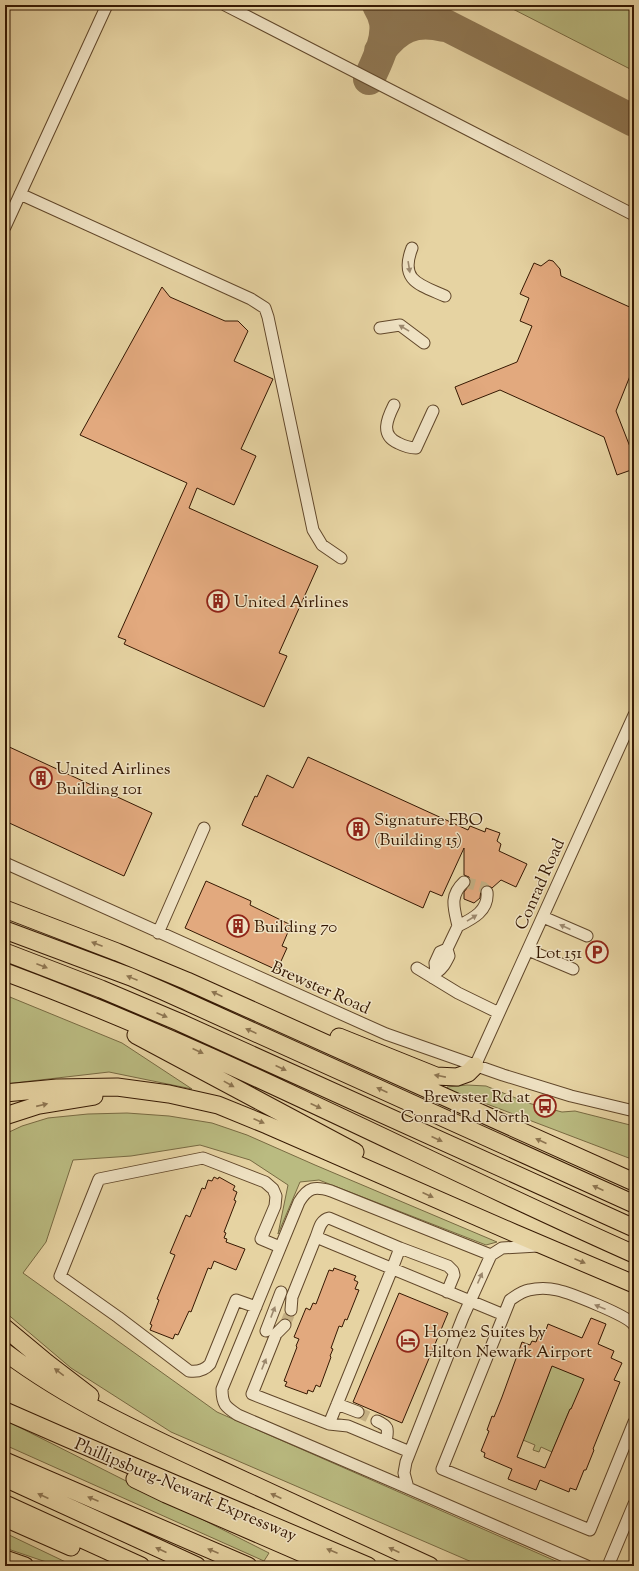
<svg xmlns="http://www.w3.org/2000/svg" width="639" height="1571" font-family="'Sorts Mill Goudy',serif">
	<style>
		.green { fill: #babb81; stroke: #786a42 }
		.lines { fill: none; stroke-linecap: round; stroke-linejoin: round }
		.taxiway { stroke: #8e7652; stroke-width: 32 }
		.building { fill: #e2a97e; stroke: #351802; fill-rule: evenodd }
		.minor-tunnel { stroke: #c3ae82; stroke-width: 11; stroke-dasharray: 11 5.5; stroke-linecap: butt }
		.minor-casing { stroke: #61472a; stroke-width: 13 }
		.highway-casing { stroke: #351802; stroke-width: 19 }
		.minor { stroke: #efe2c3; stroke-width: 11 }
		.highway { stroke: #e6d3a2; stroke-width: 17 }
		.oneway { fill: #9b876c }
		.oneway2 { fill: #8e7652 }
		.labels { text-anchor: middle; stroke-width: 3; stroke-linejoin: round; paint-order: stroke }
		.poi-label { font-size: 17px; fill: #351802; stroke: #efe2c3; text-anchor: start }
		.street-label { font-size: 17px; fill: #351802; stroke: #efe2c3 }
	</style>
	<rect width="100%" height="100%" fill="#e6d3a2"/>
	<filter id="stains"><feTurbulence type="fractalNoise" baseFrequency=".005" numOctaves="4"/><feColorMatrix values="0 0 0 0 .2 0 0 0 0 .09 0 0 0 0 .02 0 0 0 .5 -.17"/></filter>
	<radialGradient id="worn" r=".72"><stop offset=".6" stop-color="#630" stop-opacity="0"/><stop offset="1" stop-color="#630" stop-opacity=".3"/></radialGradient>
	<!-- green -->
	<path class="green" d="M505,5H634V71Z
		M5,995L122,1043L192,1089L109,1072L5,1084Z
		M467,1085L486,1086L528,1103L562,1112L575,1111L634,1126V1160L479,1101L447,1090V1087Z
		M127,1113L169,1116L212,1123L247,1135L315,1165L497,1242L486,1245L319,1180L300,1182L278,1234L288,1185L250,1160L200,1145L131,1156L73,1160L46,1242L23,1273L217,1412L567,1566H481L171,1432L71,1368L5,1312V1134L22,1126L48,1118L88,1114Z
		M538,1359L598,1384L571,1409H570L552,1452L541,1447L539,1452L533,1450L535,1445L523,1440L548,1376Z
		M5,1420L269,1553L264,1561L5,1445Z
		M5,1533L74,1566H58L5,1548Z"/>
	<g class="lines">
		<!-- taxiway -->
		<path class="taxiway" d="M406,5L634,121
			M380,51C397,27 415,19 444,26
			M369,79C376,63 388,41 385,22C384,17 381,10 378,5"/>
	</g>
	<!-- building -->
	<path class="building" d="M549,260L553,261L560,269L561,276L634,309V372L632,371L616,411L634,457V469L617,475L604,437L500,390L462,405L455,387L517,362L532,326L520,321L529,298L520,294L534,263L541,266Z
		M162,287L170,297L225,321H238L248,331L234,361L273,379L241,449L256,456L234,505L197,488L189,508L318,566L279,653L287,656L264,707L124,644L126,640L118,637L187,483L80,435Z
		M5,745L152,813L124,876L5,821Z
		M308,757L468,830L470,826L485,832L486,828L500,833L497,841L501,844L499,851L527,864L516,887L501,880L492,888L487,885L483,886L481,889L480,898L474,903L464,899V892L471,883L469,877L464,875V848L442,896L430,891L423,908L242,825L255,796L257,797L267,775L293,788Z
		M206,881L251,901L250,905L291,925L282,946L287,948L277,970L185,928Z
		M214,1177L218,1179L219,1177L235,1186L233,1190L237,1192L234,1200L236,1201L224,1232L226,1233L224,1238L227,1239L226,1242L245,1249L236,1270L214,1261L211,1269L208,1268L191,1312L189,1311L178,1335L175,1334L173,1339L150,1330L152,1325L150,1324L159,1300L157,1299L175,1255L170,1253L186,1215L190,1217L202,1188L205,1189L208,1180L212,1181Z
		M334,1268L356,1276L354,1280L358,1282L355,1289L359,1290L347,1320L345,1319L342,1327L339,1326L331,1348L333,1349L330,1356L331,1357L320,1387L316,1385L313,1392L308,1390L307,1394L285,1386L287,1382L284,1381L297,1347L296,1346L299,1339L294,1337L306,1308L310,1310L313,1303L316,1304L329,1270L333,1271Z
		M399,1293L448,1313L402,1423L353,1402Z
		M591,1318L606,1324L598,1344L614,1351L611,1358L622,1363L614,1380L620,1382L593,1449L594,1450L586,1470H584L576,1490L570,1488L569,1492L540,1480L536,1490L508,1479L512,1469L484,1457L485,1453L481,1451L489,1431L487,1430L492,1416L494,1417L502,1397L522,1342L530,1345L532,1341L536,1342L540,1331L545,1333L548,1324L582,1338ZM552,1366L584,1379L571,1409H570L545,1468L517,1457Z"/>
	<g class="lines">
		<!-- minor-tunnel -->
		<path class="minor-tunnel" d="M464,882L483,887L487,892
			M285,1325L291,1310
			M358,1412L377,1421"/>
		<!-- minor casing -->
		<g class="minor-casing">
			<path id="minor" d="M225,5L634,215
				M20,194L251,299L265,308L268,317L313,530L322,545L341,558
				M5,227L107,5
				M412,248C399,281 420,285 445,296
				M380,328L400,325L424,343
				M394,405C387,419 380,435 398,443C404,446 409,448 416,448L433,411
				M5,863L386,1034L503,1075L571,1096L634,1111
				M464,882C449,896 454,908 458,926C472,919 489,911 487,892
				M543,917L587,936
				M158,933L204,828
				M528,950L573,969
				M417,968L458,993L499,1013
				M436,973C443,968 445,964 449,956L447,949
				M433,978L436,973L435,963L440,952L447,949L458,926
				M475,1066L634,715
				M538,1246L502,1248L491,1255L463,1317L406,1462L404,1473L408,1488L587,1566
				M400,1248L448,1266L453,1271L454,1275L447,1292
				M256,1307L236,1300L210,1364C204,1371 197,1372 189,1371L118,1317L60,1276L99,1179L203,1158L265,1182L273,1189L276,1196L275,1206L261,1239L280,1247
				M291,1310L292,1297L316,1237
				M285,1325L276,1334L252,1394L329,1424L392,1269L400,1248L329,1218C320,1220 319,1230 316,1237C378,1263 441,1289 504,1315
				M634,1325C627,1315 570,1293 557,1290C549,1288 537,1288 529,1290C522,1291 516,1296 510,1300L442,1469L590,1530L634,1422
				M266,1331L281,1292
				M337,1404L358,1412
				M377,1421C390,1427 388,1429 386,1442
				M329,1424L348,1426L410,1452
				M408,1488L238,1415C226,1407 222,1405 222,1389L299,1202C308,1187 315,1186 331,1191L491,1255
				M608,1566L634,1504"/>
		</g>
		<!-- highway casing -->
		<g class="highway-casing">
			<path id="highway" d="M5,909L117,952L187,981L634,1182
				M5,930L131,977L163,991L634,1204
				M5,952L101,989L179,1022L634,1228
				M5,972C221,1052 424,1161 634,1254
				M136,1035L355,1152
				M339,1037L436,1076L457,1077L468,1073L475,1066
				M5,1093L57,1088L117,1087L169,1094L218,1105L267,1125L514,1233L634,1284
				M5,1116L39,1105L94,1096
				M5,1328L47,1363L90,1396
				M5,1352C69,1400 143,1434 215,1467C286,1500 358,1533 430,1566
				M5,1411L69,1439L368,1566
				M5,1461L248,1566
				M5,1478L197,1566
				M135,1479L166,1494L332,1566
				M5,1504L141,1566
				M5,1518L71,1547
				M5,1559L25,1566"/>
		</g>
		<!-- minor -->
		<use href="#minor" class="minor"/>
		<!-- highway -->
		<use href="#highway" class="highway"/>
	</g>
	<!-- one-way arrows -->
	<defs><path id="oneway-solid" d="M-6-.8H1V-3.2L6.5 0L1 3.2V.8H-6Z"/></defs>
	<g class="oneway">
		<use href="#oneway-solid" transform="translate(409 267) rotate(81)"/>
		<use href="#oneway-solid" transform="translate(404 328) rotate(-149)"/>
		<use href="#oneway-solid" transform="translate(472 918) rotate(-32)"/>
		<use href="#oneway-solid" transform="translate(565 927) rotate(-156)"/>
		<use href="#oneway-solid" transform="translate(480 1278) rotate(-66)"/>
		<use href="#oneway-solid" transform="translate(600 1307) rotate(-158)"/>
		<use href="#oneway-solid" transform="translate(273 1312) rotate(-69)"/>
		<use href="#oneway-solid" transform="translate(264 1364) rotate(-68)"/>
	</g>
	<g class="oneway2">
		<use href="#oneway-solid" transform="translate(97 944) rotate(-159)"/>
		<use href="#oneway-solid" transform="translate(42 966) rotate(21)"/>
		<use href="#oneway-solid" transform="translate(132 978) rotate(-158)"/>
		<use href="#oneway-solid" transform="translate(217 994) rotate(-156)"/>
		<use href="#oneway-solid" transform="translate(162 1015) rotate(23)"/>
		<use href="#oneway-solid" transform="translate(251 1031) rotate(-156)"/>
		<use href="#oneway-solid" transform="translate(198 1051) rotate(25)"/>
		<use href="#oneway-solid" transform="translate(281 1068) rotate(25)"/>
		<use href="#oneway-solid" transform="translate(440 1076) rotate(-169)"/>
		<use href="#oneway-solid" transform="translate(229 1084) rotate(29)"/>
		<use href="#oneway-solid" transform="translate(382 1090) rotate(-156)"/>
		<use href="#oneway-solid" transform="translate(42 1105) rotate(-13)"/>
		<use href="#oneway-solid" transform="translate(316 1106) rotate(25)"/>
		<use href="#oneway-solid" transform="translate(259 1121) rotate(23)"/>
		<use href="#oneway-solid" transform="translate(437 1139) rotate(24)"/>
		<use href="#oneway-solid" transform="translate(541 1141) rotate(-156)"/>
		<use href="#oneway-solid" transform="translate(598 1188) rotate(-156)"/>
		<use href="#oneway-solid" transform="translate(428 1195) rotate(24)"/>
		<use href="#oneway-solid" transform="translate(580 1261) rotate(23)"/>
		<use href="#oneway-solid" transform="translate(59 1372) rotate(-143)"/>
		<use href="#oneway-solid" transform="translate(43 1496) rotate(-155)"/>
		<use href="#oneway-solid" transform="translate(276 1496) rotate(-155)"/>
		<use href="#oneway-solid" transform="translate(93 1499) rotate(-157)"/>
		<use href="#oneway-solid" transform="translate(161 1550) rotate(-156)"/>
		<use href="#oneway-solid" transform="translate(394 1550) rotate(-155)"/>
		<use href="#oneway-solid" transform="translate(213 1551) rotate(-157)"/>
		<use href="#oneway-solid" transform="translate(332 1551) rotate(-157)"/>
	</g>
	<!-- icons -->
	<defs>
		<g id="building-ring" transform="scale(1.15)"><circle r="9.5" fill="#efe2c3" stroke="#8f2418" stroke-width="1.5"/><path d="M-4-6H4V6H1V3H-1V6H-4ZM-2.5-4.3h1.7v1.8h-1.7ZM.8-4.3h1.7v1.8H.8ZM-2.5-1h1.7V.8h-1.7ZM.8-1h1.7V.8H.8Z" fill="#8f2418"/></g>
		<g id="parking-ring" transform="scale(1.15)"><circle r="9.5" fill="#efe2c3" stroke="#8f2418" stroke-width="1.5"/><path d="M-3.5-5.5H1a3.5 3.5 0 0 1 0 7H-1V5.5H-3.5ZM-1-3.4V-.6H.8a1.4 1.4 0 0 0 0-2.8Z" fill="#8f2418"/></g>
		<g id="bus-ring" transform="scale(1.15)"><circle r="9.5" fill="#efe2c3" stroke="#8f2418" stroke-width="1.5"/><path d="M-5-6H5V4H4V6H2V4H-2V6H-4V4H-5ZM-3.5-4V0h7V-4ZM-3.5 1.2v1.5H-2V1.2ZM2 1.2v1.5H3.5V1.2Z" fill="#8f2418"/></g>
		<g id="hotel-ring" transform="scale(1.15)"><circle r="9.5" fill="#efe2c3" stroke="#8f2418" stroke-width="1.5"/><path d="M-6-4.5h1.5V1H6V5H4.5V3h-9V5H-6ZM-4 0a1.8 1.8 0 1 1 3.6 0ZM.5 0V-2.5h3Q6-2.5 6 0Z" fill="#8f2418"/></g>
	</defs>
	<g fill-rule="evenodd">
		<use href="#building-ring" x="218" y="601"/>
		<use href="#building-ring" x="41" y="778"/>
		<use href="#building-ring" x="358" y="829"/>
		<use href="#building-ring" x="238" y="926"/>
		<use href="#parking-ring" x="597" y="952"/>
		<use href="#bus-ring" x="545" y="1106"/>
		<use href="#hotel-ring" x="408" y="1341"/>
	</g>
	<g class="labels">
		<!-- poi labels -->
		<g class="poi-label">
			<text x="234" y="607">United Airlines</text>
			<text x="56" y="774">United Airlines<tspan x="56" dy="20">Building 101</tspan></text>
			<text x="374" y="825">Signature FBO<tspan x="374" dy="20">(Building 15)</tspan></text>
			<text x="254" y="932">Building 70</text>
			<text x="582" y="958" text-anchor="end">Lot 151</text>
			<text x="530" y="1102" text-anchor="end">Brewster Rd at<tspan x="530" dy="20">Conrad Rd North</tspan></text>
			<text x="424" y="1337">Home2 Suites by<tspan x="424" dy="20">Hilton Newark Airport</tspan></text>
		</g>
		<!-- street labels -->
		<g class="street-label">
			<text transform="translate(539 884) rotate(-66)" y="6">Conrad Road</text>
			<text transform="translate(321 987) rotate(24)" y="6">Brewster Road</text>
			<text transform="translate(186 1489) rotate(23)" y="6">Phillipsburg-Newark Expressway</text>
		</g>
	</g>
	<!-- margin -->
	<rect width="639" height="1571" fill="none" stroke="#e6d3a2" stroke-width="20"/>
	<rect x="6" y="6" width="627" height="1559" fill="none" stroke="#351802" stroke-width="2"/>
	<rect x="10" y="10" width="619" height="1551" fill="none" stroke="#351802"/>
	<rect width="100%" height="100%" filter="url(#stains)"/>
	<rect width="100%" height="100%" fill="url(#worn)"/>
</svg>
